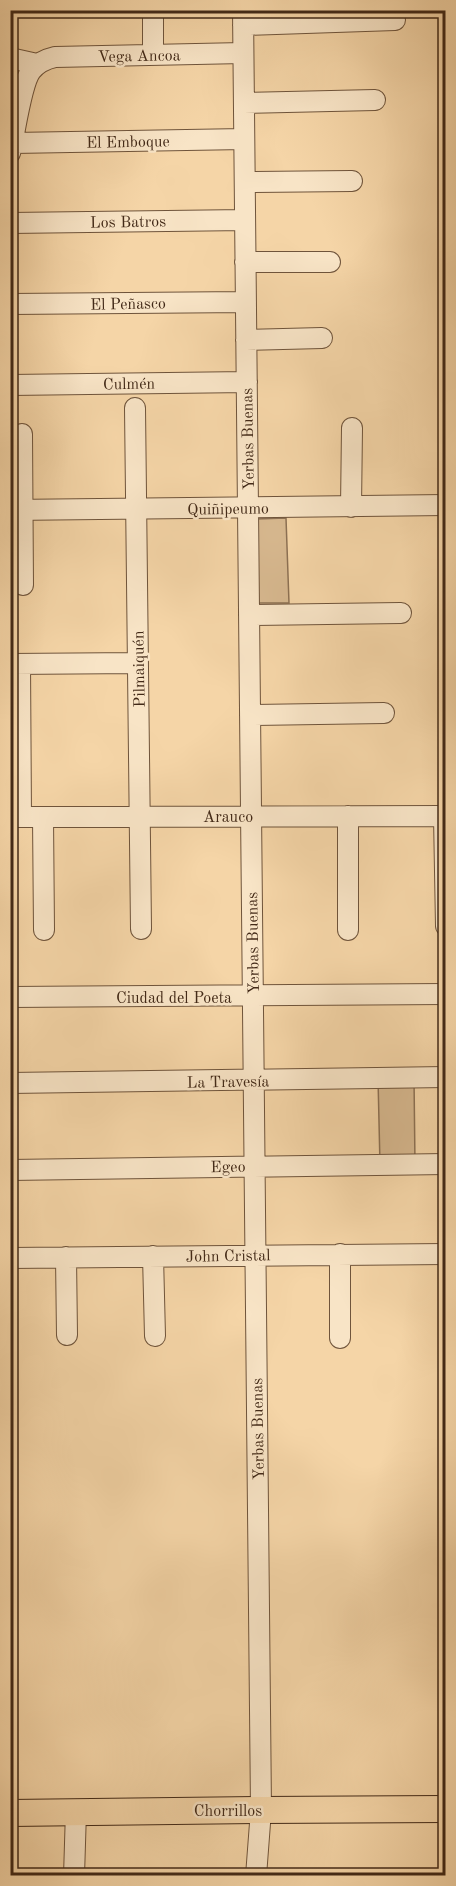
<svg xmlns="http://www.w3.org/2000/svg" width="456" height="1886" font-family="'Old Standard TT',serif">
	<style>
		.green { fill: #d7b88f; stroke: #8c7053; stroke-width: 1.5 }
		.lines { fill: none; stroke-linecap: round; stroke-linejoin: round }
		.minor-casing { stroke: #6f543b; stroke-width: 22 }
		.major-casing { stroke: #422917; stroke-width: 28 }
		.minor { stroke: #f8e4c6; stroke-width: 20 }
		.major { stroke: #f5d5a7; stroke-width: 26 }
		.labels { text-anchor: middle; stroke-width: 5; stroke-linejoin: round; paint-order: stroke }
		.street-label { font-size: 16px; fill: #422917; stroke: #f8e4c6 }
	</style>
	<rect width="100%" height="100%" fill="#f5d5a7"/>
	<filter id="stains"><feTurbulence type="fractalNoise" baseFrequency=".00333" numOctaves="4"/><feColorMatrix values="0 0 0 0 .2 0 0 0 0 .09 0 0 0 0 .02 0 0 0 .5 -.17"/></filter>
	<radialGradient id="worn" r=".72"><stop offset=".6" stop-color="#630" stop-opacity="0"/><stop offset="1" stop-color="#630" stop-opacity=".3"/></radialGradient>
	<!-- green -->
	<path class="green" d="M286,518L289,603H258L256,519Z
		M378,1078H414L415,1165H380Z"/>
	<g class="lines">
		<!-- minor casing -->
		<g class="minor-casing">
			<path id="minor" d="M153,10V54
				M243,10L261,1810L256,1876
				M243,25L395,20
				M10,58L37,64
				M244,103L375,100
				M13,143L244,139
				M10,153C15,134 21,84 31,71C38,62 46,59 55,57L243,53
				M245,182L352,181
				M10,223L245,220
				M245,262H330
				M10,304L246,302
				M246,340L322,338
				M10,385L247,382
				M135,408L141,929
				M22,434L23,585
				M351,507L352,428
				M10,510L446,505
				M249,615L401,613
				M10,664L138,663
				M20,664L21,817
				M250,715L384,713
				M444,816L446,926
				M10,817L446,816
				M43,817L44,930
				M348,930V816
				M10,997L446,994
				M10,1083L446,1077
				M10,1170L446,1164
				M340,1254V1338
				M153,1256L155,1336
				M66,1257L67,1335
				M10,1258L446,1254
				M74,1876L76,1811"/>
		</g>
		<!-- major casing -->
		<g class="major-casing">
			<path id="major" d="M10,1813L261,1810L446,1809"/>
		</g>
		<!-- minor -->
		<use href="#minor" class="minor"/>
		<!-- major -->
		<use href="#major" class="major"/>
	</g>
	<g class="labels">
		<!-- street labels -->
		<g class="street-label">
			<text transform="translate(139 55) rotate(-1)" y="6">Vega Ancoa</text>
			<text transform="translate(128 141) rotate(-1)" y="6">El Emboque</text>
			<text transform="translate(128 221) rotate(-1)" y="6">Los Batros</text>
			<text transform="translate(128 303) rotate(-1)" y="6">El Peñasco</text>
			<text transform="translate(129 383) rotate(-1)" y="6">Culmén</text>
			<text transform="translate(247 439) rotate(-91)" y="6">Yerbas Buenas</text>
			<text transform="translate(228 508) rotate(-1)" y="6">Quiñipeumo</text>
			<text transform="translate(138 669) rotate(-91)" y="6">Pilmaiquén</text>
			<text x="228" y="822">Arauco</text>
			<text transform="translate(252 943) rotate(-91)" y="6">Yerbas Buenas</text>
			<text x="174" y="1003">Ciudad del Poeta</text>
			<text transform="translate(228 1081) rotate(-1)" y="6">La Travesía</text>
			<text transform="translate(228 1166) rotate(-1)" y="6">Egeo</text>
			<text transform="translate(228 1255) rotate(-1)" y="6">John Cristal</text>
			<text transform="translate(257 1429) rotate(-91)" y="6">Yerbas Buenas</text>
			<text x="228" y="1816">Chorrillos</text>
		</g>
	</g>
	<!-- margin -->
	<rect width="456" height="1886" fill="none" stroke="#f5d5a7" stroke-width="36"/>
	<rect x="12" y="12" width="432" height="1862" fill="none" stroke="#422917" stroke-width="3"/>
	<rect x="18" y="18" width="420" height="1850" fill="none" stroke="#422917" stroke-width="1.5"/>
	<rect width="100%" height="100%" filter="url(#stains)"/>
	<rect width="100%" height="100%" fill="url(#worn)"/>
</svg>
